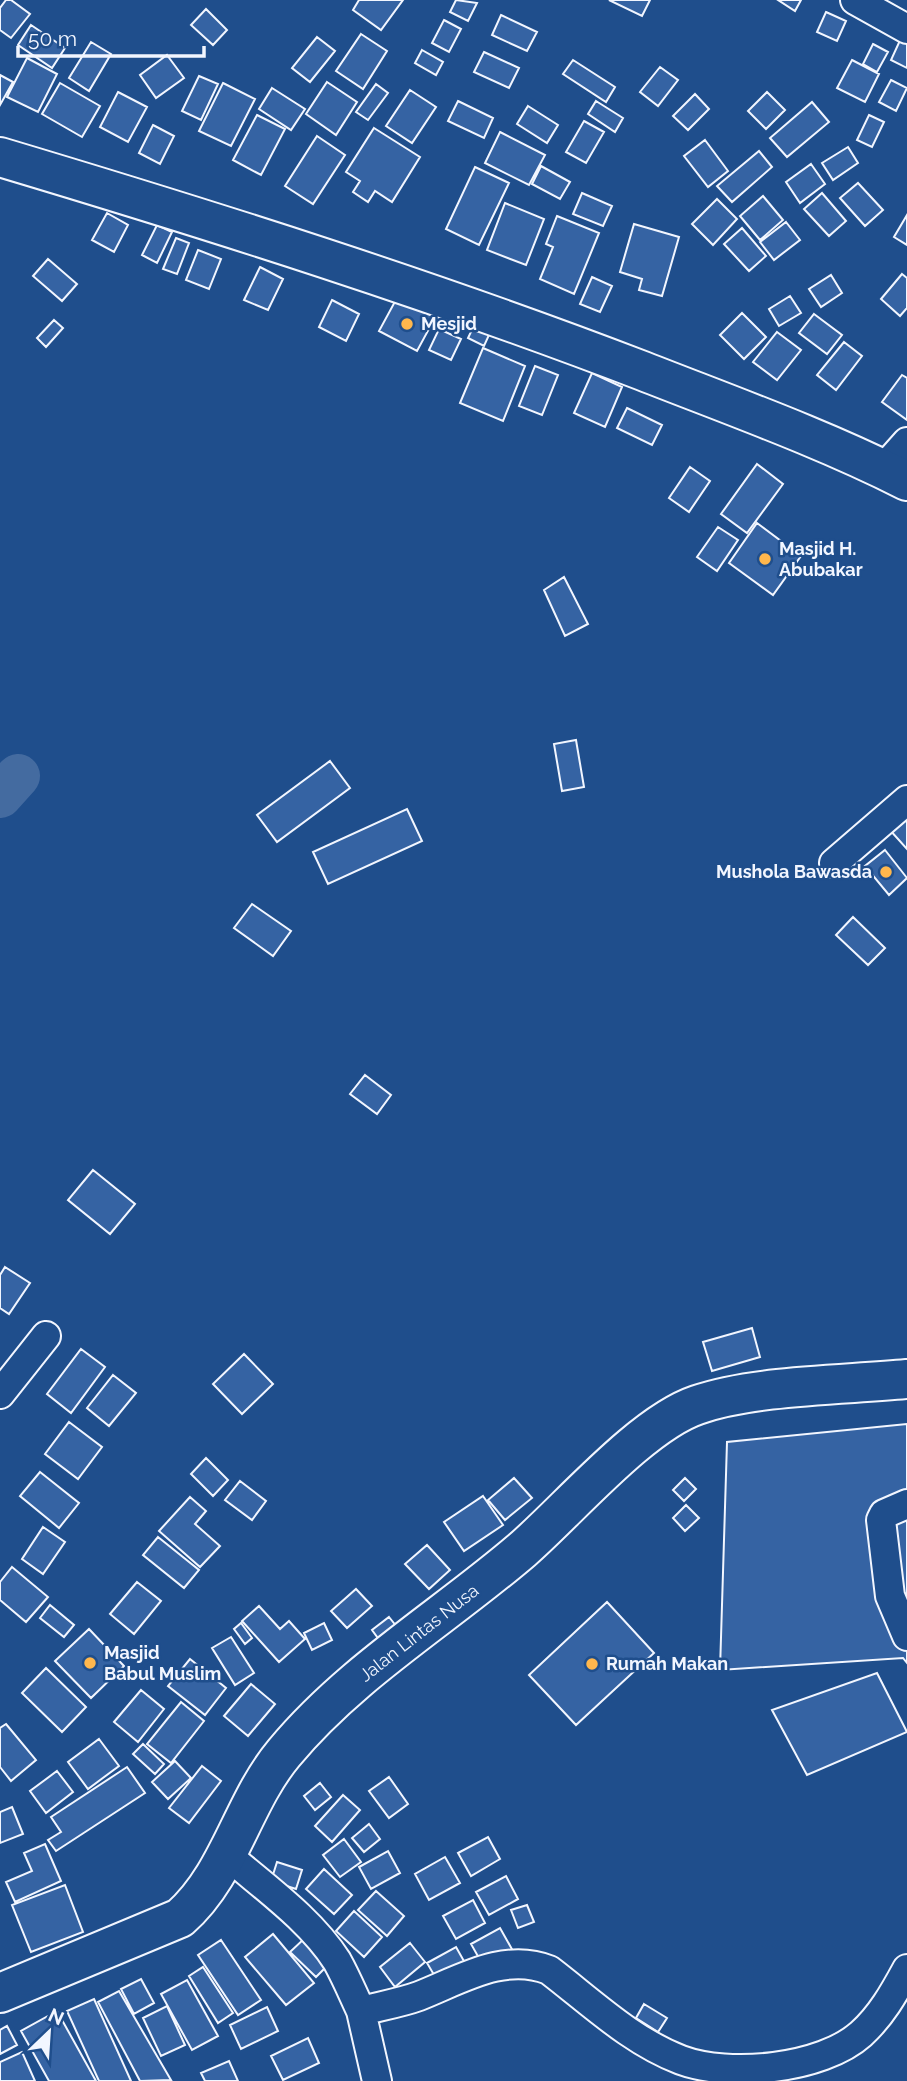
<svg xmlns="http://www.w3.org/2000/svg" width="907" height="2081" font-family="Raleway,sans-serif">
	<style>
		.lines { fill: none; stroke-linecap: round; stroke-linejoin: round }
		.river { stroke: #446ba0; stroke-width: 44 }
		.building { fill: #3563a3; stroke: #f2f6ff; stroke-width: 2 }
		.minor-casing { stroke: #f2f6ff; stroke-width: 32 }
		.highway-casing { stroke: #f2f6ff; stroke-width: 42 }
		.minor { stroke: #1f4e8c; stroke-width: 28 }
		.highway { stroke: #1f4e8c; stroke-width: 38 }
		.poi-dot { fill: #ffb74d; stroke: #1f4e8c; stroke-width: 2.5 }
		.labels { text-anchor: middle; stroke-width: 5; stroke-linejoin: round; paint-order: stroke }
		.poi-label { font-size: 18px; font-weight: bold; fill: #f2f6ff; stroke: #1f4e8c; text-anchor: start }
		.street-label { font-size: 18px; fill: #f2f6ff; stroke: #1f4e8c }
	</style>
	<rect width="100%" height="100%" fill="#1f4e8c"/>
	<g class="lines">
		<!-- river -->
		<path class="river" d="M0,796L18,776"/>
	</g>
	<!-- building -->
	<path class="building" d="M6,0H11L30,14L11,38L0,30V8Z
		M359,0H403L381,30L353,10Z
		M456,0L477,3L468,21L450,12Z
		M609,0H650L642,16Z
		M778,0H801L795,11Z
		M206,9L227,30L213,45L191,25Z
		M826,12L846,21L837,41L817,32Z
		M501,15L537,32L527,51L492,35Z
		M444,20L461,29L449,52L432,43Z
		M31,25L65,48L52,68L18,45Z
		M361,34L387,51L363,89L336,71Z
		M902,36L907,38V68L891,60Z
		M317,37L335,51L310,82L292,68Z
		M91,42L111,54L89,91L69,78Z
		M873,44L888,52L877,72L863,64Z
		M422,50L443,62L436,75L415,63Z
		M484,52L519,68L509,88L474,72Z
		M167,55L184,78L156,98L140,75Z
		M27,58L57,74L38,112L7,97Z
		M573,60L615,87L606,102L563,74Z
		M852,60L879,74L865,102L837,88Z
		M660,67L678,80L658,106L640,92Z
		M0,75L13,82L0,105Z
		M199,76L218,84L201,120L182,111Z
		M891,80L907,88L896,111L879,102Z
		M327,82L357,102L336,135L306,114Z
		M60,83L100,106L82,137L42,114Z
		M223,83L255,99L231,146L199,131Z
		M376,84L388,93L368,120L356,112Z
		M272,88L305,109L291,130L259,109Z
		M410,90L436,107L412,143L386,126Z
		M118,92L147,107L128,142L100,127Z
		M767,92L785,110L766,129L748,111Z
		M695,94L709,109L688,130L673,116Z
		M458,101L493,118L484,138L448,121Z
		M596,101L623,118L615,132L588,114Z
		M812,102L829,122L787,157L770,138Z
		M528,106L558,125L547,143L517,124Z
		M257,115L285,129L261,175L233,160Z
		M869,115L884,122L872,147L857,140Z
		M584,121L604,132L586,163L566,152Z
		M153,125L174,136L160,164L139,153Z
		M374,128L420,157L392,202L375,191L368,202L353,192L360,181L346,172Z
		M500,132L545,155L529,185L485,163Z
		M317,136L345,155L313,204L285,186Z
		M705,140L728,171L708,187L684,156Z
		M848,147L858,163L833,180L822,163Z
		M759,151L772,167L732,202L717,186Z
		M811,164L825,184L800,203L786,182Z
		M541,166L570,182L560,199L532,184Z
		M475,167L509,183L479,245L446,229Z
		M858,183L883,210L865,226L840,198Z
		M582,193L612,206L603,226L573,214Z
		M822,193L846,221L829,236L804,209Z
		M763,196L783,220L760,240L740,216Z
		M717,199L737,219L713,245L692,224Z
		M505,203L544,219L526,265L487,250Z
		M107,213L128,225L114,252L92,240Z
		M907,215V245L894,237Z
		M557,216L599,233L574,294L540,279L553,247L546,244Z
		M786,222L800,240L774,260L760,242Z
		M634,224L679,237L662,296L639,290L642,279L620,272Z
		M157,225L172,232L157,263L142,255Z
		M742,228L766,256L749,271L724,244Z
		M176,238L189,243L177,274L163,269Z
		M198,250L221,259L209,289L186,280Z
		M48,259L77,284L62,301L33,276Z
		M260,267L283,279L268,310L244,300Z
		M902,274L907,278V308L900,316L881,299Z
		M831,275L842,293L821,307L809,289Z
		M592,277L612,286L600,312L580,304Z
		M398,296L436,316L417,351L379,331Z
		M790,296L801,313L779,326L769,309Z
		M332,300L359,314L346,341L319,327Z
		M742,313L766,337L744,359L720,335Z
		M814,314L842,335L827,354L799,333Z
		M478,317L494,324L484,346L468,338Z
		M54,320L63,328L46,347L37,338Z
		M439,329L461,339L451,360L429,350Z
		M777,332L801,350L777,380L753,362Z
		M844,342L862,356L836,390L817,375Z
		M483,348L525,366L503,421L460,403Z
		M535,366L558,375L542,415L519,406Z
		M592,373L622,387L605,427L574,413Z
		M902,375L907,378V420L882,402Z
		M627,408L662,425L652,445L617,428Z
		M757,464L783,484L747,533L721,514Z
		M690,467L710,481L689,512L669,498Z
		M757,523L801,556L773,595L729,563Z
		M718,527L738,540L717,571L697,557Z
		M564,577L588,624L565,636L544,590Z
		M576,740L584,787L562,791L554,744Z
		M330,761L350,788L277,842L257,815Z
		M407,809L422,841L328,884L313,852Z
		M907,813V849L889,829Z
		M885,850L907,878L889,895L865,866Z
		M252,904L291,931L273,956L234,928Z
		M853,917L885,948L868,965L836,935Z
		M365,1075L391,1095L377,1114L350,1094Z
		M93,1170L135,1204L110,1234L68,1200Z
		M5,1267L30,1283L9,1314L0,1308V1275Z
		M752,1328L760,1357L712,1371L703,1342Z
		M81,1349L105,1367L71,1413L47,1394Z
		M244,1354L273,1384L242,1414L213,1384Z
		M113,1375L136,1393L109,1426L87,1408Z
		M69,1422L102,1447L78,1479L45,1454Z
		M907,1424V1663L903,1658L720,1670L727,1442Z
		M206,1458L228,1480L213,1496L191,1474Z
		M40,1472L79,1503L59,1528L20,1496Z
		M514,1478L532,1498L505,1520L488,1500Z
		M685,1478L696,1489L684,1501L673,1490Z
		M240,1481L266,1501L252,1520L225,1500Z
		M483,1496L503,1525L464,1551L444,1522Z
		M190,1497L206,1511L195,1524L220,1546L200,1567L159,1531Z
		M686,1505L699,1518L685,1531L673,1518Z
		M43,1527L65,1542L43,1574L22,1559Z
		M158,1537L199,1570L184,1588L143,1555Z
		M427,1545L450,1570L429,1589L405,1564Z
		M12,1567L48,1597L26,1622L0,1600V1582Z
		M137,1582L161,1601L134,1634L110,1614Z
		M356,1589L372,1606L347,1628L331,1611Z
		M607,1602L654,1653L576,1725L529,1675Z
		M50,1605L74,1625L64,1637L40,1618Z
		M259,1606L280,1629L289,1621L305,1639L279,1662L242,1621Z
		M389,1617L401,1632L383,1645L372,1630Z
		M241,1623L252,1638L245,1644L234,1629Z
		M324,1623L332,1640L312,1650L304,1633Z
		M89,1629L124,1666L91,1698L55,1661Z
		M231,1637L254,1673L235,1685L212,1648Z
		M190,1659L226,1688L205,1715L168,1686Z
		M46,1668L86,1707L62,1732L22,1693Z
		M877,1673L907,1732L807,1775L772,1710Z
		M251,1684L275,1704L248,1736L224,1716Z
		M141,1690L164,1709L138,1742L114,1722Z
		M181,1702L204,1721L171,1763L147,1744Z
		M6,1724L36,1760L11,1781L0,1767V1728Z
		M99,1739L119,1766L88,1789L68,1762Z
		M143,1744L164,1764L155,1774L133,1754Z
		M175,1761L191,1778L168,1799L152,1782Z
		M202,1766L221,1781L189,1823L169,1808Z
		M127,1767L145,1793L56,1851L48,1840L61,1832L51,1817Z
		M57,1771L73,1792L46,1813L30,1791Z
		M389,1777L408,1804L389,1818L369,1791Z
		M320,1783L331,1797L315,1810L304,1796Z
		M343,1795L360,1810L332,1842L315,1826Z
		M12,1807L23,1834L0,1843V1812Z
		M369,1824L380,1839L364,1852L352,1838Z
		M488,1837L500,1859L471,1876L458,1853Z
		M344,1839L361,1862L340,1877L323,1855Z
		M45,1844L61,1881L15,1902L6,1882L32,1871L24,1853Z
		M388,1851L400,1873L371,1889L359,1867Z
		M445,1857L460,1883L429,1900L415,1874Z
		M277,1862L302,1870L296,1889L271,1881Z
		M324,1869L352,1895L334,1914L306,1889Z
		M506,1876L518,1899L489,1915L476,1892Z
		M65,1885L83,1932L31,1952L12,1905Z
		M376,1891L404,1916L387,1936L358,1910Z
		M473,1900L485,1923L456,1939L443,1916Z
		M527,1905L534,1922L518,1928L511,1910Z
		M354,1911L382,1937L364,1957L336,1931Z
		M500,1928L513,1951L484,1967L471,1944Z
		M273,1934L314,1983L286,2005L245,1957Z
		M307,1936L333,1960L316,1977L290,1952Z
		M221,1940L261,2000L238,2015L198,1955Z
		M410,1943L425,1962L395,1987L380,1967Z
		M456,1947L469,1970L440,1985L427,1963Z
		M203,1967L233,2013L218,2023L189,1976Z
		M141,1979L154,2003L134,2014L121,1989Z
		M187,1980L218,2036L192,2050L161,1994Z
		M119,1991L171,2080L140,2081L98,2002Z
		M94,1999L131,2081H99L67,2011Z
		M644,2004L667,2018L658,2032L636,2018Z
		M167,2006L185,2045L161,2056L143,2018Z
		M267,2007L278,2031L241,2049L230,2025Z
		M57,2011L96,2081H49L21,2031Z
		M7,2026L17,2045L0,2054V2030Z
		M308,2038L319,2063L283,2080L271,2056Z
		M22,2052L35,2081H0V2062Z
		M229,2061L238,2081H205L201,2073Z"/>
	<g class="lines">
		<!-- minor casing -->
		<g class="minor-casing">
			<path id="minor" d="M855,0L907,29
				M883,469L907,442
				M834,863L907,800
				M0,1394L46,1336
				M907,1504L884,1514L881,1520L890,1596L907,1636
				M226,1854C264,1887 310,1919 337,1961C346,1977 353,1994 361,2011C380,2006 400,2003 419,1996C460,1980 504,1952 549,1970C591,2002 631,2041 681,2060C729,2078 822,2069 861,2034C881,2016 894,1993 907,1969
				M361,2011L377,2081"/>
		</g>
		<!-- highway casing -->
		<g class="highway-casing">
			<path id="highway" d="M0,157C217,222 432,290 643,371C732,406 822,438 907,481
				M0,1993L180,1918C230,1874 242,1803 284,1753C350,1673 444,1617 522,1550C568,1510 641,1424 697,1405C754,1385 845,1385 907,1379"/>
		</g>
		<!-- minor -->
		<use href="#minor" class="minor"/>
		<!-- highway -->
		<use href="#highway" class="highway"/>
	</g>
	<!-- markers -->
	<g class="poi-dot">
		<circle cx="407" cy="324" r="7"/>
		<circle cx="765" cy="559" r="7"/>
		<circle cx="886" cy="872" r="7"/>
		<circle cx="90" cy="1663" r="7"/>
		<circle cx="592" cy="1664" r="7"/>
	</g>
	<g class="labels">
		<!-- poi labels -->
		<g class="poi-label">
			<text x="421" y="330">Mesjid</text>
			<text x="779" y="555">Masjid H.<tspan x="779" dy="21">Abubakar</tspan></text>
			<text x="872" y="878" text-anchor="end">Mushola Bawasda</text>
			<text x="104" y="1659">Masjid<tspan x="104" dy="21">Babul Muslim</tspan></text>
			<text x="606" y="1670">Rumah Makan</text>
		</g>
		<!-- street labels -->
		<g class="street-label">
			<text transform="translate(419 1633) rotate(-38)" y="6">Jalan Lintas Nusa</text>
		</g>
	</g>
	<!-- north arrow -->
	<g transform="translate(49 2032) rotate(25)" stroke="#1f4e8c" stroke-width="5" paint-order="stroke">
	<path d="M0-5L12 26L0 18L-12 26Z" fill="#f2f6ff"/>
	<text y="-10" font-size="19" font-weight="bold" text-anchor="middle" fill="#f2f6ff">N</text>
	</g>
	<!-- scale -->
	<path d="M18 46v10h186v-10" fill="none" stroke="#f2f6ff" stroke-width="3.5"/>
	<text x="28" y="46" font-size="21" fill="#f2f6ff" stroke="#1f4e8c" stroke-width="5" paint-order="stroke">50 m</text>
</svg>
